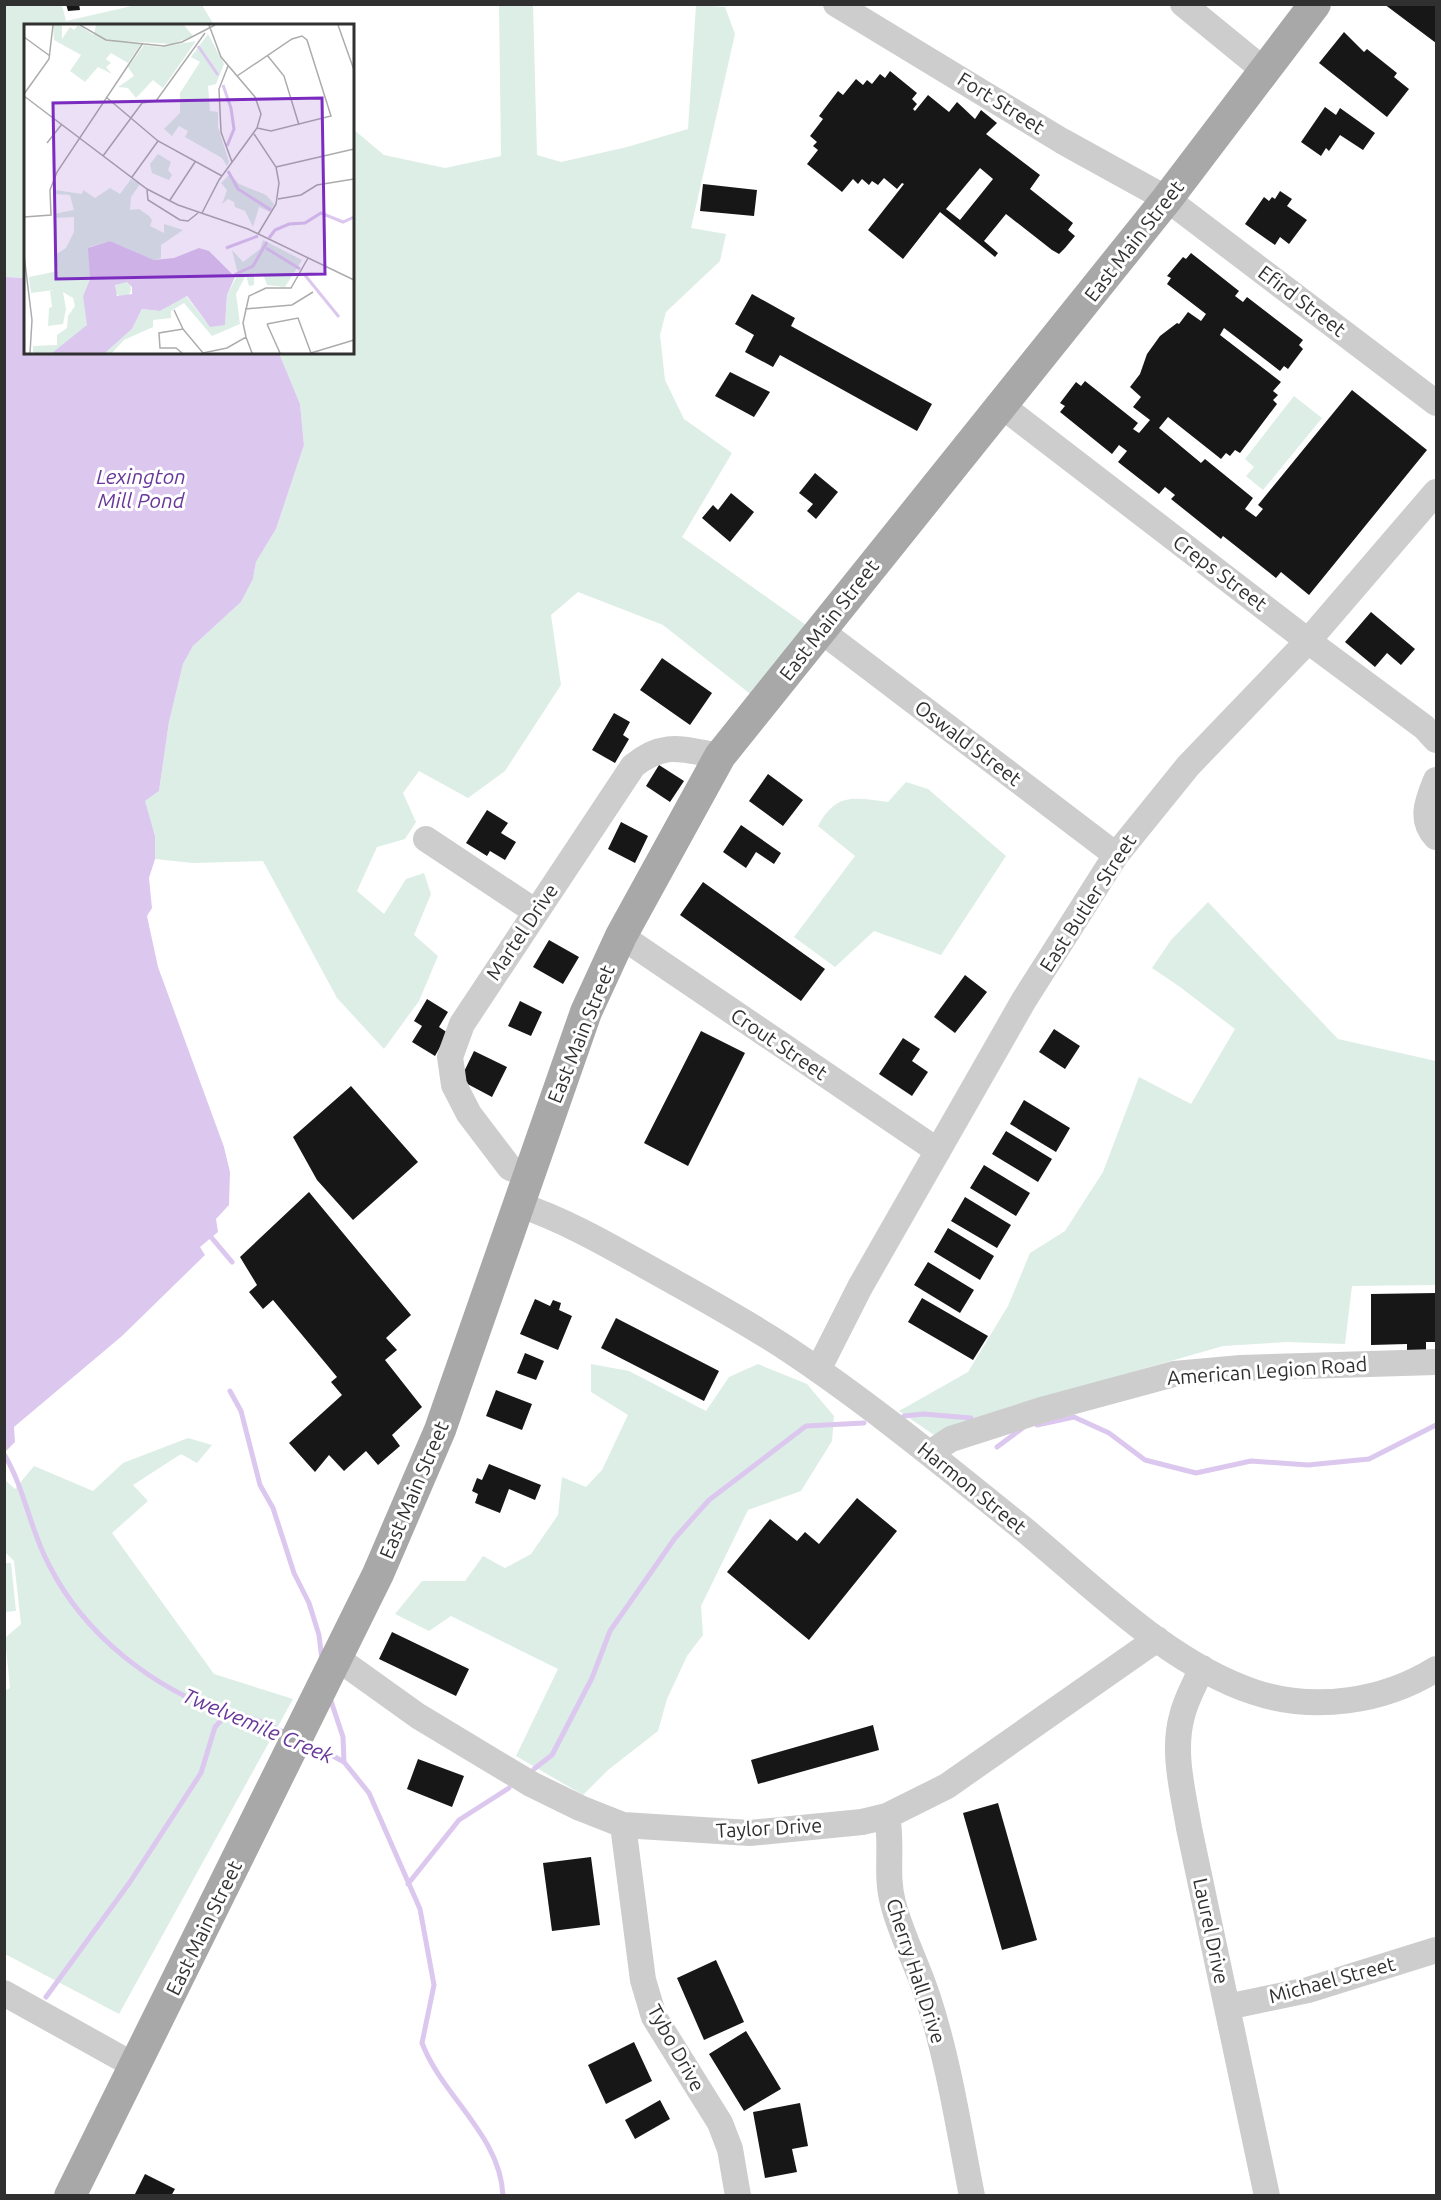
<svg xmlns="http://www.w3.org/2000/svg" width="1441" height="2200" font-family="Ubuntu,sans-serif">
	<style>
		.green { fill: #ddeee7 }
		.water { fill: #dcc8ef }
		.lines { fill: none; stroke-linecap: round; stroke-linejoin: round }
		.stream { stroke: #dcc8ef; stroke-width: 5 }
		.building { fill: #171717; fill-rule: evenodd }
		.minor { stroke: #cdcdcd; stroke-width: 26 }
		.major { stroke: #a8a8a8; stroke-width: 32 }
		.labels { text-anchor: middle; stroke-width: 6; stroke-linejoin: round; paint-order: stroke }
		.street-label { font-size: 20px; fill: #303030; stroke: #fff }
		.water-label { font-size: 21px; font-style: italic; fill: #683799; stroke: #fff }
		.inset-river { fill: none; stroke: #dcc8ef; stroke-width: 3 }
		.inset-road { fill: none; stroke: #acacac; stroke-width: 1.5 }
		.view { fill: #7b2cbf; fill-opacity: 0.15; stroke: #7b2cbf; stroke-width: 3 }
		.inset-edge { fill: none; stroke: #303030; stroke-width: 3 }
	</style>
	<rect width="100%" height="100%" fill="#fff"/>
	<!-- green -->
	<path class="green" d="M499,4L533,5L537,155L561,162L627,147L688,129L696,5L725,7L735,34L691,228L726,234L720,261L666,312L660,335L665,380L684,419L732,453L682,537L806,625L763,704L663,625L578,592L551,615L561,685L505,771L468,798L419,771L403,793L416,822L405,839L377,847L357,891L384,914L406,879L424,873L431,894L414,935L438,956L419,1001L384,1049L337,998L263,861L193,863L155,859V836L144,801L159,791L169,722L183,664L193,646L241,602L253,579L256,562L276,529L304,445L300,404L279,353L352,352L353,129L384,155L445,168L501,156Z
		M4,5H62L66,21L136,5H202L214,25L26,26L25,278L5,277Z
		M1294,396L1322,418L1263,490L1246,476L1254,467L1245,459Z
		M906,782L928,789L1006,856L941,955L874,931L835,967L794,937L855,856L818,826C837,792 853,798 888,802Z
		M1208,902L1338,1039L1436,1061V1285L1352,1286L1345,1344L1287,1342L1223,1346L1035,1400L934,1435L899,1411L968,1372L1008,1306L1030,1253L1065,1231L1103,1172L1139,1077L1191,1104L1235,1029L1180,987L1152,968L1171,940Z
		M591,1364L629,1371L706,1411L729,1377L758,1364L807,1384L834,1416L832,1441L801,1491L748,1510L701,1606L703,1635L687,1656L667,1699L658,1731L608,1770L583,1795L516,1756L558,1669L451,1616L429,1631L395,1614L422,1581H465L483,1556L505,1568L531,1554L558,1515L562,1477L586,1487L602,1470L628,1415L591,1392Z
		M188,1438L212,1445L197,1463L181,1454L133,1485L148,1501L112,1533L214,1674L293,1699L119,2014L5,1954L4,1691L10,1688L5,1638L21,1624L14,1561L5,1552V1480L15,1489L34,1466L93,1491L123,1463Z
		M5,1563H11L16,1611L5,1612Z"/>
	<!-- water -->
	<path class="water" d="M5,277L25,278L26,352L279,353L300,404L304,445L276,529L256,562L253,579L241,602L193,646L183,664L169,722L159,791L145,801L155,836V859L149,878L152,908L147,916L158,967L224,1147L230,1172L229,1205L216,1219L218,1232L200,1247L205,1255L122,1336L14,1427L15,1442L5,1452Z"/>
	<g class="lines">
		<!-- stream -->
		<path class="stream" d="M211,1237L232,1262
			M230,1391L241,1411L260,1485L273,1508L294,1573L309,1603L319,1635L322,1660
			M904,1416L923,1414L971,1418
			M1037,1425L1074,1417L1109,1433L1145,1460L1196,1473L1251,1461L1308,1465L1369,1459L1436,1425
			M997,1447L1024,1427
			M4,1454C25,1489 30,1530 49,1565C85,1636 153,1688 227,1714C233,1716 240,1715 245,1716C260,1720 274,1728 288,1734
			M330,1698L343,1737L344,1762
			M306,1745L324,1751L344,1762L369,1793L420,1909L434,1985L422,2043C442,2096 501,2136 503,2196
			M534,1769L552,1755L592,1678L610,1631L675,1538L709,1500L806,1426L864,1423
			M408,1884L459,1820L509,1788
			M46,1997L130,1882L201,1773L215,1727L227,1714"/>
	</g>
	<!-- building -->
	<path class="building" d="M66,4H79L80,10L68,11Z
		M1384,4H1433L1436,7V43Z
		M1344,32L1364,52L1367,49L1397,73L1394,77L1409,89L1387,117L1319,63Z
		M890,71L917,93L912,99L917,104L913,109L915,111L928,95L949,112L957,102L975,119L981,110L997,123L986,134L1040,175L1030,189L1073,223L1068,230L1075,236L1065,248L1059,254L1052,250L1006,214L984,241L998,253L995,257L940,212L903,259L868,230L904,184L902,183L897,189L884,178L878,185L872,181L869,185L862,179L858,184L853,179L842,192L807,164L818,150L813,146L817,142L810,136L823,119L819,116L838,91L843,95L856,79L863,85L867,80L872,84L880,74L885,78ZM980,168L993,179L960,220L946,209Z
		M1325,107L1336,115L1340,108L1375,133L1363,150L1340,135L1329,151L1326,148L1321,156L1301,142Z
		M703,184L757,190L754,216L700,211Z
		M1280,191L1292,199L1287,206L1307,220L1289,244L1280,237L1275,245L1245,224L1264,197L1269,201L1272,197L1275,199Z
		M1191,253L1239,291L1235,296L1243,302L1247,297L1303,340L1299,345L1303,349L1288,369L1284,366L1280,371L1224,328L1220,335L1281,382L1273,391L1278,395L1273,400L1277,404L1240,453L1235,450L1230,456L1226,453L1221,459L1168,417L1159,428L1201,463L1205,459L1253,498L1245,509L1256,517L1263,509L1258,505L1352,390L1427,450L1309,595L1281,572L1276,578L1223,536L1221,539L1171,499L1175,495L1165,487L1159,494L1118,462L1127,451L1119,445L1112,454L1060,412L1065,406L1060,403L1076,382L1081,386L1085,381L1138,423L1133,429L1139,433L1150,420L1133,407L1141,397L1130,387L1140,374L1147,354L1160,336L1177,323L1179,324L1188,312L1201,321L1206,314L1167,284L1171,278L1167,276L1183,257L1186,259Z
		M752,294L795,318L791,326L932,404L917,431L780,355L773,367L745,352L754,335L735,324Z
		M730,372L770,392L754,417L715,396Z
		M815,473L838,492L816,519L807,511L813,504L799,493Z
		M731,493L754,512L730,542L702,518L713,505L718,510Z
		M1371,612L1415,649L1401,665L1387,653L1375,667L1345,642Z
		M662,658L712,693L690,725L640,690Z
		M614,713L630,722L623,735L629,739L615,763L592,750Z
		M659,765L684,781L670,802L646,786Z
		M768,774L803,800L783,826L749,801Z
		M487,810L508,823L501,833L516,842L505,860L490,851L487,856L466,843Z
		M621,822L648,836L635,863L608,849Z
		M741,825L781,853L774,864L756,852L746,868L723,852Z
		M703,882L825,969L801,1001L680,915Z
		M549,940L579,957L563,984L533,967Z
		M965,975L987,992L955,1033L934,1017Z
		M427,999L448,1012L439,1027L448,1033L435,1056L412,1042L422,1026L414,1021Z
		M520,1001L542,1012L531,1036L508,1026Z
		M1054,1029L1080,1046L1065,1069L1039,1052Z
		M701,1031L745,1053L688,1166L644,1143Z
		M903,1038L920,1049L912,1061L928,1072L912,1096L879,1074Z
		M474,1051L507,1067L492,1097L460,1080Z
		M351,1086L418,1162L353,1220L317,1180L293,1137Z
		M1024,1100L1070,1128L1056,1152L1010,1124Z
		M1006,1131L1052,1159L1038,1182L992,1154Z
		M984,1165L1030,1193L1016,1216L970,1188Z
		M309,1192L411,1315L386,1338L397,1350L385,1360L422,1407L392,1435L400,1446L378,1465L366,1451L344,1471L329,1455L315,1472L289,1443L342,1395L331,1382L337,1377L273,1300L263,1309L249,1292L257,1285L240,1257Z
		M965,1197L1011,1225L997,1248L951,1221Z
		M948,1228L994,1256L980,1280L934,1252Z
		M928,1262L974,1290L960,1313L914,1285Z
		M1436,1293V1342H1426V1350L1407,1351V1344L1371,1345V1294Z
		M922,1298L988,1336L973,1360L908,1322Z
		M535,1299L550,1306L553,1300L561,1303L559,1310L572,1316L558,1350L520,1334Z
		M616,1318L719,1371L704,1401L601,1348Z
		M525,1353L544,1361L536,1380L517,1373Z
		M496,1390L532,1404L522,1430L486,1416Z
		M489,1464L541,1485L535,1500L509,1489L500,1513L475,1503L478,1494L472,1491L477,1478L482,1480Z
		M857,1498L897,1531L809,1640L727,1572L770,1519L797,1541L805,1532L819,1544Z
		M392,1632L469,1669L456,1696L379,1659Z
		M873,1725L879,1750L758,1784L751,1760Z
		M418,1759L464,1776L452,1807L407,1789Z
		M998,1803L1037,1940L1002,1950L963,1813Z
		M591,1857L600,1925L552,1931L543,1863Z
		M716,1960L744,2022L704,2040L677,1978Z
		M746,2031L781,2089L744,2111L709,2054Z
		M634,2042L652,2081L606,2104L588,2065Z
		M660,2100L670,2119L635,2139L625,2120Z
		M800,2103L808,2146L792,2149L797,2172L765,2178L753,2112Z
		M145,2174L175,2189L171,2196H134Z"/>
	<g class="lines">
		<!-- minor -->
		<path class="minor" d="M836,4L1062,141L1167,199L1436,403
			M1183,4L1265,71
			M1002,406L1308,641L1424,727L1436,740
			M820,630L1116,855
			M1436,780C1428,800 1419,819 1436,837
			M426,839L536,912
			M621,936L938,1151
			M528,1174L510,1168L469,1114L454,1085L450,1057L462,1024L633,766C665,740 683,750 720,756
			M517,1204C571,1222 618,1251 667,1278C708,1301 750,1324 789,1350C870,1404 945,1466 1021,1527C1092,1585 1167,1663 1254,1692C1314,1712 1383,1702 1436,1669
			M818,1370L860,1287L1024,1000L1116,855L1188,766L1308,641L1436,492
			M930,1453L951,1439L1045,1409L1174,1374L1241,1368L1436,1362
			M337,1658L418,1716L531,1784L580,1808L623,1825L750,1833L862,1822L887,1816L947,1786L1157,1639
			M1202,1668C1195,1684 1186,1699 1182,1716C1172,1752 1183,1792 1189,1828L1267,2196
			M887,1816C893,1845 885,1874 893,1903C901,1935 918,1966 928,1998C949,2062 959,2130 972,2196
			M623,1825L643,1980L654,2017L720,2123L730,2149L738,2196
			M4,1993L135,2066
			M1227,2007L1308,1990L1436,1950"/>
		<!-- major -->
		<path class="major" d="M70,2196L378,1574L440,1430L586,1012L621,936L720,756L1167,199L1315,4"/>
	</g>
	<g class="labels">
		<!-- street labels -->
		<g class="street-label">
			<text transform="translate(1001 103) rotate(32)" y="7">Fort Street</text>
			<text transform="translate(1134 241) rotate(-52)" y="7">East Main Street</text>
			<text transform="translate(1302 301) rotate(37)" y="7">Efird Street</text>
			<text transform="translate(1220 573) rotate(37)" y="7">Creps Street</text>
			<text transform="translate(829 620) rotate(-52)" y="7">East Main Street</text>
			<text transform="translate(968 743) rotate(37)" y="7">Oswald Street</text>
			<text transform="translate(1088 903) rotate(-57)" y="7">East Butler Street</text>
			<text transform="translate(522 932) rotate(-56)" y="7">Martel Drive</text>
			<text transform="translate(581 1034) rotate(-68)" y="7">East Main Street</text>
			<text transform="translate(779 1044) rotate(34)" y="7">Crout Street</text>
			<text transform="translate(1267 1371) rotate(-4)" y="7">American Legion Road</text>
			<text transform="translate(972 1488) rotate(39)" y="7">Harmon Street</text>
			<text transform="translate(414 1490) rotate(-67)" y="7">East Main Street</text>
			<text transform="translate(769 1828) rotate(-3)" y="7">Taylor Drive</text>
			<text transform="translate(204 1928) rotate(-64)" y="7">East Main Street</text>
			<text transform="translate(1211 1931) rotate(78)" y="7">Laurel Drive</text>
			<text transform="translate(916 1971) rotate(72)" y="7">Cherry Hall Drive</text>
			<text transform="translate(1332 1980) rotate(-15)" y="7">Michael Street</text>
			<text transform="translate(676 2048) rotate(61)" y="7">Tybo Drive</text>
		</g>
		<!-- water labels -->
		<g class="water-label">
			<text x="141" y="484">Lexington<tspan x="141" dy="24">Mill Pond</tspan></text>
			<text transform="translate(258 1726) rotate(23)" y="7">Twelvemile Creek</text>
		</g>
	</g>
	<!-- overview -->
	<g transform="translate(24 24)">
		<rect width="330" height="330" fill="#fff"/>
		<path d="M29,1H38V15L46,3L50,6L54,1L70,11L72,1H160L169,12L148,20L99,17L117,20L104,39L87,29L82,35L87,39L82,43L88,50L74,43L61,58L46,47L57,31L30,16ZM184,10L200,40L192,60L184,62L186,87L194,88V103L205,138L203,142L198,134L161,113L164,107L155,102L148,112L140,105L156,89V69L176,38L167,33ZM172,17L139,64L129,56L112,74L104,64L94,63L110,52L104,43L120,21L137,23ZM134,130L147,138L144,146L148,151L145,156L128,149L126,140ZM206,150L215,160L242,171L250,180L246,188L235,183L229,203L221,187L211,183L210,178L204,175L198,180L203,166L197,159ZM107,155L116,160L107,173L106,186L115,185L125,192L128,196L126,202L140,209V200L159,206L137,221V234L130,236L86,217L65,223L66,255L59,272L65,295L61,305L28,329H9V322L33,321V311L43,304L44,292L51,282L49,274L39,268L42,285L39,300L24,302L25,284L28,283L26,267L30,266L7,269L5,253L34,247L31,231L42,224L50,208V193L30,194V190L50,186L46,171L31,170V166L58,170L59,166L71,174L86,164L96,170ZM239,216L278,236L261,263L243,261L239,250L230,249V261L225,262L222,251L212,270L216,300L188,312L160,279L147,287V294L129,296V303L100,316L88,329H81L108,305L118,285L136,287L162,272L182,298L201,301L203,271L214,250L208,226L219,238L236,225ZM91 265a8 8 0 1 1 16 0a8 8 0 1 1-16 0Z" fill="#ddeee7"/>
		<path d="M86,217L130,236L150,234L175,224L185,227L211,253L203,271L201,301L186,303L163,272L136,287L118,285L108,305L81,329H28L63,301L59,272L66,255L64,224ZM103,258L108,263V270L93,272L91,261Z" fill="#dcc8ef" fill-rule="evenodd"/>
		<path class="inset-river" d="M174,22L194,51M199,61L207,84L210,105L203,122M204,147L214,165L247,186M245,214L251,206L265,200L281,199L297,189L319,198L330,193M202,224L234,212M242,224L276,245M280,250L315,293M210,251L229,242L243,218"/>
		<path class="inset-road" d="M56,1L82,16L140,22L158,18L191,1M314,1L330,46M0,13L26,32M243,31L260,52L275,101M204,42L195,65L197,108L208,138M213,52L268,15L278,12L283,16L307,92L247,107L233,104M0,70L25,35L29,1M0,72L123,165L154,181L224,205L330,256M82,73L134,117L198,152M230,110L252,143L255,159L252,180L234,210M23,119L38,100M79,132L118,79L132,77L181,9M252,143L330,125M108,153L134,117M123,166L124,176L156,196L164,197L174,189M254,175L277,171L293,161L330,155M146,176L171,138M178,189L195,156L233,104L237,90L231,73L197,33L185,1M0,193L27,191L26,166L33,148L119,19M0,231L8,296L6,329M221,285L268,281L289,268M150,286L159,305M243,300L274,294L287,329M243,300L256,329M222,313L219,299L225,272L242,264H267L284,234M158,329L152,324H136L135,309L159,305L179,329L203,324L222,313L228,329M287,329L330,316"/>
		<path class="view" d="M298,74L301,250L32,255L29,79Z"/>
		<rect width="330" height="330" class="inset-edge"/>
	</g>
	<!-- border -->
	<rect width="1441" height="2200" fill="none" stroke="#303030" stroke-width="12"/>
</svg>
